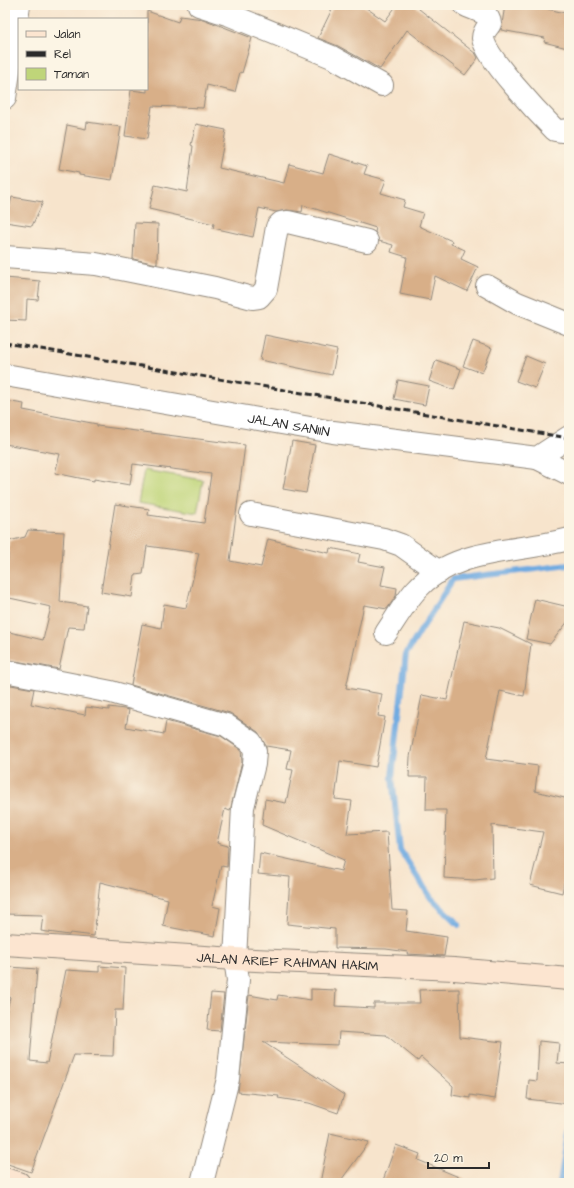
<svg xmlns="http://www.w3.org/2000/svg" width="574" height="1188" font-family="'Architects Daughter',sans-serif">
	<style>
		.green { fill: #bfd579; stroke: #758052 }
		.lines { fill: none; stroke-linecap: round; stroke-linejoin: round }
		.stream { stroke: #71abe1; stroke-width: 6 }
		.building { fill: #d8af88 }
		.minor-casing { stroke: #91887c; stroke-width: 24 }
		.tertiary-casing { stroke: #91887c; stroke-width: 24 }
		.secondary-casing { stroke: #91887c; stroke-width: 24 }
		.minor { stroke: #fff; stroke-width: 22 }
		.tertiary { stroke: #fff; stroke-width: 22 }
		.secondary { stroke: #fce5d0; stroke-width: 22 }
		.rail { stroke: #2b2b2b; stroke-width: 3; stroke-dasharray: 6 3; stroke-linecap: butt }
		.labels { text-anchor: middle; stroke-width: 3; stroke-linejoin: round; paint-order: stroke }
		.street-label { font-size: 13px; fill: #2b2b2b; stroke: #fcf5e5 }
	</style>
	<rect width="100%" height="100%" fill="#fcf5e5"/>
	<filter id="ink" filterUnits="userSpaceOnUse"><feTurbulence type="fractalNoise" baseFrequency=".025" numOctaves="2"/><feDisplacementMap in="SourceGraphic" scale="8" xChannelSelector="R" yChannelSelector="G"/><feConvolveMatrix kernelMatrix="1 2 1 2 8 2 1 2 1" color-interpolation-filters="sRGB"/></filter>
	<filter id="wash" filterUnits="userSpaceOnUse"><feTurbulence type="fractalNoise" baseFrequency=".012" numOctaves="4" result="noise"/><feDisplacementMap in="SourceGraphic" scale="16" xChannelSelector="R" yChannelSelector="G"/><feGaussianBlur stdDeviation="0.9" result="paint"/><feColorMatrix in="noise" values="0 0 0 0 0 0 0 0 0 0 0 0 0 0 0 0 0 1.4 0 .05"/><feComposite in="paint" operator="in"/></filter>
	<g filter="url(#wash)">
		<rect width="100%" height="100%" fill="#f7e4cc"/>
		<!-- green -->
		<path class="green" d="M144,470L203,480L197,513L138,503Z"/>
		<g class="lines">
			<!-- stream -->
			<path class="stream" d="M459,925L431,898L400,850L392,777L406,654L453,579L569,565
				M560,1183L569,1127"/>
		</g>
		<g id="blocks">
			<!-- building -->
			<path class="building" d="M334,5H362L385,21L397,5H414L476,54L478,58L465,75L407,30L380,69L338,46L318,38Z
				M505,5H549L548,9L569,14V38L567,48L544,42L545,38L501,30Z
				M147,11L178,22L180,16L203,19L252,38L242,73L240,72L235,92L207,85L203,108L152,106L147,139L125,136L131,90L147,92Z
				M87,122L121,127L112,180L79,175V173L59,169L67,125L86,129Z
				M196,124L226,130L219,168L284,183L289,164L323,173L329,154L367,166L364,174L386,180L381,193L405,200L403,207L423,213L419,226L452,241L451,244L465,250L461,259L478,267L467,291L435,276L430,300L400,294L407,257L391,252L393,245L379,241L375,232L376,228L303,205L302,212L287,210L276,212L259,208L253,237L213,228L214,224L149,209L155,185L187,192L193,146L191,145Z
				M12,197L43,202L32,226L5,222Z
				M135,223L158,224L157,264L133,259Z
				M5,278L40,281L38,300L27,299L26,321L5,320Z
				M265,335L337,350L332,375L260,360Z
				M473,341L492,348L482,373L463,366Z
				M526,356L545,364L535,388L516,381Z
				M436,360L461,369L454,390L429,381Z
				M398,380L429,386L425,405L394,399Z
				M5,401L24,404L23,410L97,424V426L245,445L230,561L261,567L268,539L329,553L330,548L360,554L358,562L385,567L381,585L397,588L396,596L387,609L364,605L346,688L382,694L378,716L385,717L376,767L340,761L335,799L352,801L347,834L387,832L392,910L408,911L406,931L447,937L444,956L407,954L408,952L386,949L335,948V929L287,924L290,877L258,874L260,853L341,871L344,860L262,825L265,799L286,803L293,770L287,769L291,750L266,746L258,732L230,713L131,685L142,624L161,628L164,604L186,608L199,553L147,546L143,574L135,575L132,597L101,592L115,504L149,509L148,515L204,523L211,474L133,464L130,485L94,479V481L55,473L60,454L5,444Z
				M292,441L315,445L306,493L283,489Z
				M28,530L64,532L60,602L87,606L84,628L68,627L59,669L5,659V631L43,640L51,607L5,597L9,541L25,537Z
				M535,599L569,607V620L550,644L526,639Z
				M464,621L499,628L531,644L524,696L500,691L486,759L538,766L535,791L569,799V884L564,883L562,893L530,885L543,832L492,825L493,878L475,880L444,878L446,810H426L427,777H409L410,757L422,695L447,700Z
				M5,684L34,689L31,704L85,715L86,707L109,710V707L124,709L129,710L126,727L164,734L166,721L221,736L241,750L242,762L230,811L225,809L217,843L228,846L227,867L221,866L212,906L220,908L215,936L163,926L168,899L100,882L94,936L70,933L69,935L41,931L43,915L5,914Z
				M99,966L125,968L123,1010H115L113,1056L74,1055L31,1172L5,1163V1018L10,997L7,995L10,967L37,969L30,1061L47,1063L66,970L99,972Z
				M311,989L336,990L335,1006L374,1008V1003H420L419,990L459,989L460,1037L503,1042L495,1099L470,1095V1098L452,1095L453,1086L421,1057L418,1061L386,1035L339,1032L338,1045L263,1042L344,1095L338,1113L309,1103L278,1098L279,1096L238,1092L249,995L277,1000L278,995L311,1000Z
				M211,993L224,994L220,1031L207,1030Z
				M539,1041L559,1043L557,1063L569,1064V1104L527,1099L529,1080L537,1081Z
				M330,1133L369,1142L339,1183H320Z
				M396,1145L420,1154L418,1160L473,1183H382Z"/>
		</g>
	</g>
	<g filter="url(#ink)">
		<use href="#blocks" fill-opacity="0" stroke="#91887c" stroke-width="1"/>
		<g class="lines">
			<!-- minor casing -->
			<g class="minor-casing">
				<g id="minor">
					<path d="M199,5L230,15L332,57L382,85"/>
					<path d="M465,5C474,10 489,11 490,24C487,28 483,32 483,38C485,57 540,115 555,130L561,131L569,130"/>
					<path d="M5,257L96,264L215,288L252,298L259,297L266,289L277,227L281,223L288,222L367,241"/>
					<path d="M487,286L517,303L569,324"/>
					<path id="s1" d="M5,375L333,432L537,458L569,437"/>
					<path d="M537,458L569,474"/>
					<path d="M251,514L384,539L401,545L439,572"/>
					<path d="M386,633C395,620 406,601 416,590C455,547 517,553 569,539"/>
					<path d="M5,671L111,692L226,725L251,742L255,751L254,764L243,807L235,959L238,980L228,1079L202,1183"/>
				</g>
			</g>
			<!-- tertiary casing -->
			<g class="tertiary-casing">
				<path id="tertiary" d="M5,98L19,5"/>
			</g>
			<!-- secondary casing -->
			<g class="secondary-casing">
				<g id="secondary">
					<path id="s2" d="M5,944L235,959L454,969L569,979"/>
					<path d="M5,1179L19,1183"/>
				</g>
			</g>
			<!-- minor -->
			<use href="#minor" class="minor"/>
			<!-- tertiary -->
			<use href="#tertiary" class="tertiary"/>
			<!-- secondary -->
			<use href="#secondary" class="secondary"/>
			<!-- rail -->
			<path class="rail" d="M5,343L569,438"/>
		</g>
	</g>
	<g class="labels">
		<!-- street labels -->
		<g class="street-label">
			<text dy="5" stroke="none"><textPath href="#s1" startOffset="288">JALAN SANIIN</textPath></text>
			<text dy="5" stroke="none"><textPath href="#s2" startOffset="283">JALAN ARIEF RAHMAN HAKIM</textPath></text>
		</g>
	</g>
	<!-- margin -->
	<rect width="574" height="1188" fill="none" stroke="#fcf5e5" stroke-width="20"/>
	<!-- legend -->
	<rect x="18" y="18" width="130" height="72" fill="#fcf5e5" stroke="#a8a49b"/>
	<rect x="26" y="31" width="20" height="6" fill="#fce5d0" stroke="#a8a49b"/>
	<text x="54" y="38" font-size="12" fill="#2b2b2b">Jalan</text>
	<rect x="26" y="51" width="20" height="6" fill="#2b2b2b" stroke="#a8a49b"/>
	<text x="54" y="58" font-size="12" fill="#2b2b2b">Rel</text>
	<rect x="26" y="68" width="20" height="12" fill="#bfd579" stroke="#a8a49b"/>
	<text x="54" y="78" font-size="12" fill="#2b2b2b">Taman</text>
	<!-- scale -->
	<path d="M428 1162v6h61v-6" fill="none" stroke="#2b2b2b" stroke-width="2"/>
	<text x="434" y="1162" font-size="12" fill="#2b2b2b" stroke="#fcf5e5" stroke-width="3" paint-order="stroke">20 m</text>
</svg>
